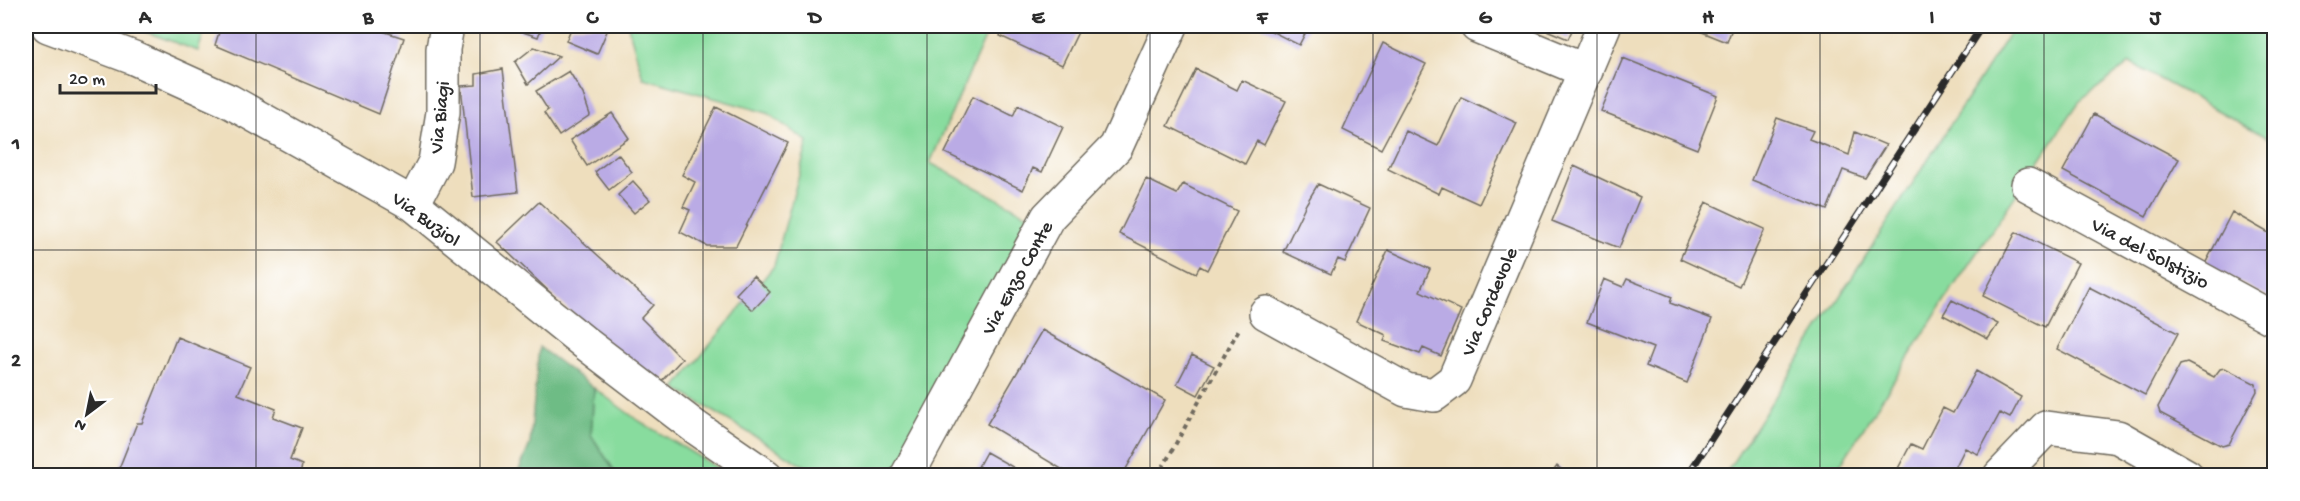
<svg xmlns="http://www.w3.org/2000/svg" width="2300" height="501" font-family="'Gochi Hand',sans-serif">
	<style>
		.green { fill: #88dc9e; stroke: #5a8464; stroke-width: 1.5 }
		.forest { fill: #6ebc85; stroke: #4c7458; stroke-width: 1.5 }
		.building { fill: #baabe5 }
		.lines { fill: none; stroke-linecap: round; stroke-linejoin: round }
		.minor-casing { stroke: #6f6a5e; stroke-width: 36 }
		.path { stroke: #6f6a5e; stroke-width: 4; stroke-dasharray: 4.5 4.5; stroke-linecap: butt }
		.minor { stroke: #fff; stroke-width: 33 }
		.rail-casing { stroke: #2b2b2b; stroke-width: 7 }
		.rail { stroke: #fff; stroke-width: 4.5; stroke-dasharray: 14; stroke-linecap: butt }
		.grid { fill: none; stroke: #2b2b2b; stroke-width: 1.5; stroke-opacity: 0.55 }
		.labels { text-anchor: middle; stroke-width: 4.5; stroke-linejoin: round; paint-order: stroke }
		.street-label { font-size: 20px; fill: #2b2b2b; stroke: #fff }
		.neatline { fill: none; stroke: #2b2b2b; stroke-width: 2 }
		.grid-label { font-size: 20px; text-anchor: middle; font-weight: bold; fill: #2b2b2b }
	</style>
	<rect width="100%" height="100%" fill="#fff"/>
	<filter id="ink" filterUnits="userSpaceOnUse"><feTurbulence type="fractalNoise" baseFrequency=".0167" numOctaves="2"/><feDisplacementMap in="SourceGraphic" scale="12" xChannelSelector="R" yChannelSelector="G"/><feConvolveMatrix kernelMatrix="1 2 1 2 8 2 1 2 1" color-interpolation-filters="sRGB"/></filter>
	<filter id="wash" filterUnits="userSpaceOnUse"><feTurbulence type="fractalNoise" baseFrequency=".008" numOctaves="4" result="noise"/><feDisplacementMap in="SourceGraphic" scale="24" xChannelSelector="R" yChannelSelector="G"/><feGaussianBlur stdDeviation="1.35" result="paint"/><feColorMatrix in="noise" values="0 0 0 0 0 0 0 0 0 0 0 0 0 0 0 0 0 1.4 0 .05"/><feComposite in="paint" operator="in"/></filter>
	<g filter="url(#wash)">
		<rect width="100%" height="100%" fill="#eedebd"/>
		<!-- green -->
		<path class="green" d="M130,26H206L198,51Z
			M628,26H990L930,163L1032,217L897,475H825L799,463L675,388L774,266L808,142L767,113L643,78Z
			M2014,26H2274V141L2130,63L2079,102L1948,295L1834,475L1724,476Z
			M594,388L636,419L729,475H617L591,435Z"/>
		<!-- forest -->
		<path class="forest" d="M539,347L594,388L591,435L617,475H517L530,444Z"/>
		<g id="blocks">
			<!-- building -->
			<path class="building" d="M221,26H367L404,38L379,114L215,45Z
				M518,26H542L538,37L517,30Z
				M572,26H599L608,29L597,54L566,41Z
				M1005,26H1081L1062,65L1000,36Z
				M1261,26H1309L1299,45Z
				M1537,26H1574L1568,39Z
				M1687,26H1733L1727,42Z
				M1383,43L1426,64L1381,149L1343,130Z
				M534,47L559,56L528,84L515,62Z
				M1623,58L1718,96L1697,149L1601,111Z
				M503,69L518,192L473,197L461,86L476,85V74Z
				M1196,69L1237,90L1242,80L1286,101L1264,145L1257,141L1245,164L1168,126Z
				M569,71L583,94L590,115L559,136L544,113L548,110L536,91Z
				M973,96L1013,116L1018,105L1063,127L1042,172L1033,168L1023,190L945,153Z
				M1461,97L1517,123L1479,204L1442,187L1439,194L1388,169L1406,131L1438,146Z
				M716,107L788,143L736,246H707L680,232L690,210L683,207L695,182L682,175Z
				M612,113L629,138L587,166L570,140Z
				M2094,114L2179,159L2146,216L2063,171Z
				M1777,118L1813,131L1809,139L1849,155L1855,132L1886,145L1865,178L1843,170L1827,210L1752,180Z
				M618,154L632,172L609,190L595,172Z
				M1574,166L1640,197L1619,248L1552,221Z
				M1146,179L1177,194L1183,184L1237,211L1207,270L1200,266L1196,273L1119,234Z
				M633,181L650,200L634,213L618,195Z
				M1318,184L1370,208L1345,262L1338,259L1331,274L1283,252L1306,204Z
				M539,202L653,305L641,318L682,359L653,390L497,242Z
				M1706,202L1765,229L1739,286L1680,259Z
				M2232,212L2274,236L2273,300L2205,264Z
				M2016,232L2078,263L2045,327L1983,296Z
				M1388,250L1430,269L1420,291L1461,310L1441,356L1423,348L1420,354L1384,341L1386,335L1356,321Z
				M753,276L770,292L753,310L736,294Z
				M1604,279L1623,287L1627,279L1672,297L1670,303L1712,319L1687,383L1646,366L1653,348L1587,322Z
				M2089,287L2178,333L2145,395L2057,349Z
				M1952,300L1998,324L1988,339L1943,315Z
				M1042,330L1165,400L1122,476H1073L987,424Z
				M177,337L250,367L238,394L276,409L273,417L302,428L290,460L302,465L300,476H116L137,423H142Z
				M1192,355L1214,366L1198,395L1177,384Z
				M2187,363L2214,377L2220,369L2225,368L2256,384L2257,391L2229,444L2222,446L2160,413L2158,407L2180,365Z
				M1976,371L2021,397L2010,418L2000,413L1978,454L1965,448L1951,476H1894L1911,444L1922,449L1943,408L1953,413Z
				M986,452L1018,470L1015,476H973Z
				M1557,466L1570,476H1550Z"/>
		</g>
	</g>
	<g filter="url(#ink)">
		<use href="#blocks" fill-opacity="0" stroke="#6f6a5e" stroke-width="1.5"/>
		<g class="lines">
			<!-- minor casing -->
			<g class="minor-casing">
				<path id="minor" d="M48,26L134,58L229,101L413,204L585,343L695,427L766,476
					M1477,26L1586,71
					M2028,185L2274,319
					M413,204L435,162L443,112V49L447,26
					M1266,313L1406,390L1434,395L1454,380L1604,26
					M907,476L1048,217L1116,147L1171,26
					M2000,476L2046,428L2118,437L2187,476"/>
			</g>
			<!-- path -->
			<path class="path" d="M1158,476L1239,329"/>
			<!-- minor -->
			<use href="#minor" class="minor"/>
			<!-- rail casing -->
			<g class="rail-casing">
				<path id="rail" d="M1687,476L1982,26"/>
			</g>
			<!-- rail -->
			<use href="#rail" class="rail"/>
		</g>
	</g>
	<!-- grid -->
	<path class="grid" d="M256,26V476M480,26V476M703,26V476M927,26V476M1150,26V476M1373,26V476M1597,26V476M1820,26V476M2044,26V476M26,250H2274"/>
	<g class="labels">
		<!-- street labels -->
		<g class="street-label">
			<text transform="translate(438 117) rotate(-84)" y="7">Via Biagi</text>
			<text transform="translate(427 218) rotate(36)" y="7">Via Buziol</text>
			<text transform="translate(2151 252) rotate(28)" y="7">Via del Solstizio</text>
			<text transform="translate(1016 277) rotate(-61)" y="7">Via Enzo Conte</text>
			<text transform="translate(1488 301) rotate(-67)" y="7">Via Cordevole</text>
		</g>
	</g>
	<!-- margin -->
	<rect width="2300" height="501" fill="none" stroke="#fff" stroke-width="66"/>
	<!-- north arrow -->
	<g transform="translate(87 414) rotate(212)" stroke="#ffffff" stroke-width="4.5" paint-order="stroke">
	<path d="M0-4.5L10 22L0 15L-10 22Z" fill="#2b2b2b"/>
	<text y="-9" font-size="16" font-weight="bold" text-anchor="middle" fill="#2b2b2b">N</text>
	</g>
	<!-- scale -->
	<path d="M60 84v9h96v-9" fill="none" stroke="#2b2b2b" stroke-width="3"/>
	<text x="69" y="84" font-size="18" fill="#2b2b2b" stroke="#ffffff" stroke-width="4.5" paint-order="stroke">20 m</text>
	<rect x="33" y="33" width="2234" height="435" class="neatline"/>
	<g class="grid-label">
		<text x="145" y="23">A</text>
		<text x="368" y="23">B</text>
		<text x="592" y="23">C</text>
		<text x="815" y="23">D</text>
		<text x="1038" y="23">E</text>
		<text x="1262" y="23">F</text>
		<text x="1485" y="23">G</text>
		<text x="1708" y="23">H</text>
		<text x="1932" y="23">I</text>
		<text x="2155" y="23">J</text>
		<text x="16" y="149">1</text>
		<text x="16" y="366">2</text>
	</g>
</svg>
